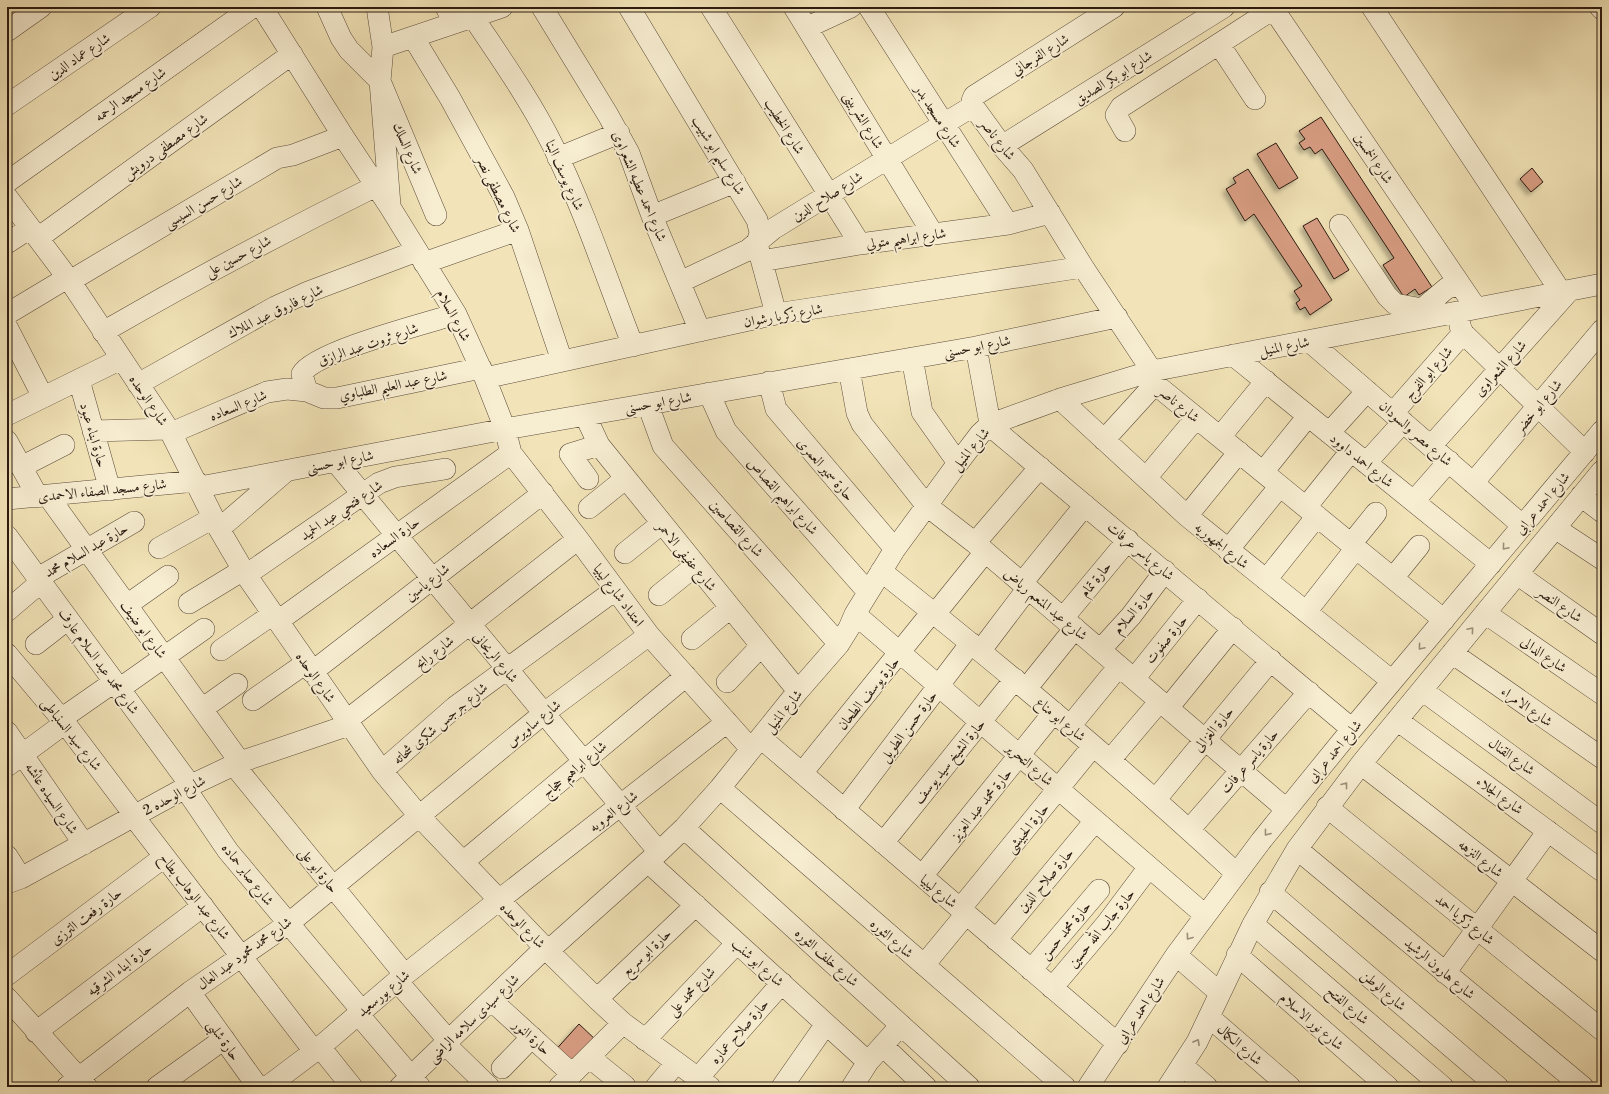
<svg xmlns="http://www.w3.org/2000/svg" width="1609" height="1094" font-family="'Libre Bodoni',Amiri,serif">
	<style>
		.building { fill: #d89d83; stroke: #2a1a10; filter: url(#shadow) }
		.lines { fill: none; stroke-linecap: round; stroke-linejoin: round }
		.minor-casing { stroke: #5c4c3a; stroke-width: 22 }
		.minor { stroke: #f7edd1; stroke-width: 21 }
		.oneway { stroke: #9b8e7a }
		.labels { text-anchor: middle; stroke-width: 3.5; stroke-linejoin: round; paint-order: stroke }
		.street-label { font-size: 14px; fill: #2a1a10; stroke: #f7edd1 }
	</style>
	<defs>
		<filter id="shadow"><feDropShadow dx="-3.5" dy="3.5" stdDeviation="2" flood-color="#0004"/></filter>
	</defs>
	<rect width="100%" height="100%" fill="#f2e4b8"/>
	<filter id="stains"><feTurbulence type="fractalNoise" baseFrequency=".005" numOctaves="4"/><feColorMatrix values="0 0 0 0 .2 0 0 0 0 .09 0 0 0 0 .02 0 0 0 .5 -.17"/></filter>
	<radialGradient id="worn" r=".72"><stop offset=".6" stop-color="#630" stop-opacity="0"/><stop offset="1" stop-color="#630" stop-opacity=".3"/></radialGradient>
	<!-- building -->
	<path class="building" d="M1321,117L1432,287L1419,295L1415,289L1404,297L1383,265L1394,258L1322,149L1315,154L1310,147L1304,150L1299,143L1305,139L1299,131Z
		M1276,143L1298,178L1279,189L1257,154Z
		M1532,168L1543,182L1531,192L1520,179Z
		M1248,169L1332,300L1310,315L1305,307L1300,310L1296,303L1300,300L1294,291L1302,286L1254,214L1245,221L1226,189L1236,183L1233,178Z
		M1317,218L1349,270L1334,279L1303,226Z
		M579,1024L597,1041L570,1071L552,1054Z"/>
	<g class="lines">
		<!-- minor casing -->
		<g class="minor-casing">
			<path id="minor" d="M262,7L343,136L390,207L456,314L485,378L505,429L511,453L578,539L649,635L751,749
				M327,7L341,38L349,50L380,81L436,215
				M377,7L383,47L380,81L390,205
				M446,7L454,23
				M542,7L608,115L629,153L652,216L700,331
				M629,7L757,220L760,232L757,244L776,314
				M711,7L860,244
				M794,7L933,234
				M869,7L1008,224
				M1114,7L974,96L972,101L973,106L1002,146L1023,170L1083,267L1152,371L1155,384L1444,620
				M1272,7L1476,308
				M1372,7L1561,292
				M1600,7L1602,9
				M473,17C501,59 531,101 553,146C584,210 607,279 633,346
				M808,27L851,7
				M7,31L41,7
				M413,37L450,98L504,197L518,230L562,361
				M1219,44L1255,99
				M383,47L502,7
				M7,105L150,7
				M1125,131L1116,115L1121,107L1273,9
				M1002,146L1224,7
				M558,158L619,133
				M7,182L253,7
				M7,197L70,281L171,433L219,529L246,575L382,771L420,817L548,951L597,999L623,1023L710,1087
				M652,216L735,182
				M1340,225L1387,296L1395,304L1422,309L1447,288L1460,285
				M38,238L292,54
				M7,243L30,228
				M762,261L860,244L1008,224L1050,213
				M424,263L518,230
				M70,281L277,158L293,155L343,136
				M680,282L748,250L773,229L973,106
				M1459,312L1460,326L1463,333L1585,452
				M7,314L67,278
				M7,327L43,397
				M103,332C193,280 283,232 376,186
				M1309,341L1523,526
				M976,347L989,418L995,430L1352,729
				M1233,355L1491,564
				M912,358L922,412L958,463
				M849,369L857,413L862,424L926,505L975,543L1286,809
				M485,378L776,314L1083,267
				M79,380L110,490
				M769,382L776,409L895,549
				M138,384L275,307L308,292L417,251
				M307,391L302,374C313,352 427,323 456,314
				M709,393L726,431L868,592
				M1060,399L1187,516L1392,681
				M648,405L663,446L839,644
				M1393,413L1463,333
				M7,415L121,359
				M585,415L599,445L798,691
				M93,431L168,429
				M171,433L267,392L287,389L307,391L324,398H337L481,368
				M1329,433L1367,391
				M1220,437L1266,381
				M1104,440L1155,384
				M7,441L38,497
				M1431,446L1569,291
				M335,461L659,852
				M1366,463L1403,422
				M21,467L64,445
				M1263,472L1308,416
				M1146,478L1196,418
				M588,479L570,454L599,445
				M1473,483L1602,330
				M200,487L505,429L976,347L1117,317
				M48,496L240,762
				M1581,496L1602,512
				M7,499L196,481
				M1414,501L1449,461
				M1306,507L1351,451
				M589,508L625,479
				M1187,516L1239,452
				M1555,528L1602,559
				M219,529L285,472
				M7,536L191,786
				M975,543L1040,467
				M1351,544L1376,513
				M159,548L213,518
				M1228,550L1280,486
				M625,553L661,524
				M881,571C1003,668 1122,767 1236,873
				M1517,574L1602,634
				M246,575L379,483L395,477L445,469
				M38,578L134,522
				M1393,578L1419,546
				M1266,580L1317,516
				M1022,583L1085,505
				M659,595L695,566
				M189,603L243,570
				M127,605L168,576
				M7,611L41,582
				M1306,612L1356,548
				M1485,613L1602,694
				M855,614L1205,915
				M935,614L985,552
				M1063,618L1128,540
				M278,621L511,453
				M692,639L730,608
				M36,644L68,619
				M221,650L273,614
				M981,650L1028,588
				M1100,650L1131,616L1165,571
				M1452,653L1602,758
				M7,654L65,723L135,816
				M312,672L543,493
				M1134,679L1198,599
				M727,682L761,646
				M119,689L204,629
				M1026,689L1075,628
				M1422,690L1602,823
				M253,700L306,663
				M1168,708L1233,628
				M202,709L237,684
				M61,719L114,682
				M1397,720L1602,871
				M346,721L578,539
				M1070,726L1119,666
				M7,732L84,844
				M761,738L1118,1044
				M1110,760L1160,701
				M1361,764L1602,951
				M234,765L405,975
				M7,766L65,723
				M382,771L455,707L615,590
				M802,773L932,612
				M185,788L228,851L362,1011
				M720,788L1065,1087
				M1156,799L1271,660
				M1327,807L1602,1030
				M844,810L971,643
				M134,817L314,1051
				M684,828L969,1087
				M1189,830L1309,692
				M883,843L1015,679
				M1297,849L1583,1087
				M7,856L21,878
				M463,862L686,676
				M648,862L868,1062
				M922,876L1054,712
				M7,883L21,878L185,788L240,762L349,725
				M1270,892L1498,1087
				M960,909L1093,746
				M1253,924L1443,1087
				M996,940L1095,821
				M548,951L659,852L684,828L720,788L798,691L839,644L849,628L855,614L895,549L958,463L980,434L991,424L1060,399L1152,371L1602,284
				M1176,955L1220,993
				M1237,955L1388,1087
				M924,965L966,914
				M1031,970L1099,890
				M1445,973L1548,831
				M7,975L164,857
				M397,981L449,1041
				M1052,988L1107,923L1149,867
				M190,992L258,1087
				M7,998L87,1087
				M597,999L696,905
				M491,1000L572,1074
				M358,1014L420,1087
				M1209,1017L1290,1087
				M36,1032L203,906
				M645,1040L737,943
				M445,1044L489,1087
				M883,1046L926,1087
				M320,1047L352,1087
				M589,1057L625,1086
				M1183,1066L1207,1087
				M502,1068L532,1037
				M697,1079L782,983
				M67,1087L190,992L288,924L543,714L649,635
				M157,1087L224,1039
				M267,1087L320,1047L397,981L499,900L727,722
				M400,1087L545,948
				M559,1087L623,1023
				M656,1087L676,1063
				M782,1087L826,1024
				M852,1087L868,1062L901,1025
				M1088,1087L1176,955L1261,841L1352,729L1602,431
				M1168,1087L1197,1042L1253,924L1297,849L1361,764L1602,471"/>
		</g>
		<!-- minor -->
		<use href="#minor" class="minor"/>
	</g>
	<!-- one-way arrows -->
	<defs><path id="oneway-chevron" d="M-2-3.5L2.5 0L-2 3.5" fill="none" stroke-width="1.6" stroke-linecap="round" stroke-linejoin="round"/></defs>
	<g class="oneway">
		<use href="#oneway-chevron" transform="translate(1505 547) rotate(130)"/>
		<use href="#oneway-chevron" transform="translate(1471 630) rotate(-50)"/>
		<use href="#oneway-chevron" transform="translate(1421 647) rotate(130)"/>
		<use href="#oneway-chevron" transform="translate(1345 785) rotate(-52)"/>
		<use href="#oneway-chevron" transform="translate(1267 833) rotate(128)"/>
		<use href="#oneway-chevron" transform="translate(1189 937) rotate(126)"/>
		<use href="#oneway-chevron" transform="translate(1197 1042) rotate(-61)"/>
	</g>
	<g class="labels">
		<!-- street labels -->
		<g class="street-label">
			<text transform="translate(1040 54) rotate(-32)" y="5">شارع الفرجاني</text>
			<text transform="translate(79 56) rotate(-34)" y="5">شارع عماد الدين</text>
			<text transform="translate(1113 77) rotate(-32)" y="5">شارع ابو بكر الصديق</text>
			<text transform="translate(130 94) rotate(-35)" y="5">شارع مسجد الرحمه</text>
			<text transform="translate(938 116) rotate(57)" y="5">شارع مسجد بدر</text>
			<text transform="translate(864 120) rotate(59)" y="5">شارع الشربينى</text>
			<text transform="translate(785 126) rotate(58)" y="5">شارع الخطيب</text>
			<text transform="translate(998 139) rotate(52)" y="5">شارع ناصر</text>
			<text transform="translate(165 146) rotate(-36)" y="5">شارع مصطفى درويش</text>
			<text transform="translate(408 148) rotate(67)" y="5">شارع السلك</text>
			<text transform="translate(719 155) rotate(59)" y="5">شارع سليم ابو شبيب</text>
			<text transform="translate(1374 158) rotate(56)" y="5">شارع الخمسين</text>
			<text transform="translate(565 175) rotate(66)" y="5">شارع يوسف البنا</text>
			<text transform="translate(640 186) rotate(67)" y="5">شارع احمد عطيه الشعراوى</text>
			<text transform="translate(499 194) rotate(64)" y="5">شارع مصطفى نصر</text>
			<text transform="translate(827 196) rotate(-32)" y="5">شارع صلاح الدين</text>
			<text transform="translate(203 202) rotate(-31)" y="5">شارع حسن السيسى</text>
			<text transform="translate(906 238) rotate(-8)" y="5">شارع ابراهيم متولي</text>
			<text transform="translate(238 256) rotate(-28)" y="5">شارع حسين على</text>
			<text transform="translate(275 311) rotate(-26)" y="5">شارع فاروق عبد الملاك</text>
			<text transform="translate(454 315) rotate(62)" y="5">شارع السلام</text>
			<text transform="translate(783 315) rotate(-10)" y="5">شارع زكريا رشوان</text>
			<text transform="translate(368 344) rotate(-19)" y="5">شارع ثروت عبد الرازق</text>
			<text transform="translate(977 346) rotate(-11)" y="5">شارع ابو حسنى</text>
			<text transform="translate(1284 346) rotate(-11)" y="5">شارع المنيل</text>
			<text transform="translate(1500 368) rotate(-48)" y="5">شارع الشعراوى</text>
			<text transform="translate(1428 373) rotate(-49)" y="5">شارع ابو الفرج</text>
			<text transform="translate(393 385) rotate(-11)" y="5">شارع عبد العليم الطلباوي</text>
			<text transform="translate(149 400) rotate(56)" y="5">شارع الوحده</text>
			<text transform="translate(658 402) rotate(-10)" y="5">شارع ابو حسنى</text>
			<text transform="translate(1179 404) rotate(39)" y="5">شارع ناصر</text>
			<text transform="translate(238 405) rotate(-22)" y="5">شارع السعاده</text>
			<text transform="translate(1538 406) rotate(-50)" y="5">شارع ابو خضر</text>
			<text transform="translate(1416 433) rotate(41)" y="5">شارع مصر والسودان</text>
			<text transform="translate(94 435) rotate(74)" y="5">حارة ابناء عبود</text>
			<text transform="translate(970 449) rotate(-50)" y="5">شارع المنيل</text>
			<text transform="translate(1362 460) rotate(39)" y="5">شارع احمد داوود</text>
			<text transform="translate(340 461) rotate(-11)" y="5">شارع ابو حسنى</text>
			<text transform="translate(826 469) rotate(49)" y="5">حارة سمير العمرى</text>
			<text transform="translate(102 490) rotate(-6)" y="5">شارع مسجد الصفاء الاحمدى</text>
			<text transform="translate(783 496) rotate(48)" y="5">شارع ابراهيم القصاص</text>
			<text transform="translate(1542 503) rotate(-50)" y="5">شارع احمد عرابى</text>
			<text transform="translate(341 510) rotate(-34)" y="5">شارع فتحي عبد الحميد</text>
			<text transform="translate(737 528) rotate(48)" y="5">شارع القصاصين</text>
			<text transform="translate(394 537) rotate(-36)" y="5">حارة السعاده</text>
			<text transform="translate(1222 545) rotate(39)" y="5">شارع الجمهوريه</text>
			<text transform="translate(86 550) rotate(-30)" y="5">حارة عبد السلام محمد</text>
			<text transform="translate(1141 551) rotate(40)" y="5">شارع ياسر عرفات</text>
			<text transform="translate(687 556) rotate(51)" y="5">شارع عفيفى الاحمر</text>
			<text transform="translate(1095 579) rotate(-51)" y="5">حارة تمام</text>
			<text transform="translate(427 582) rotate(-38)" y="5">شارع ياسين</text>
			<text transform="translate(619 595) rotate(53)" y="5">امتداد شارع ليبيا</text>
			<text transform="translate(1046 604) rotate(40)" y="5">شارع عبد المنعم رياض</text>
			<text transform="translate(1560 604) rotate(35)" y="5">شارع النصر</text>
			<text transform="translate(1133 611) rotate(-50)" y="5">حارة السلام</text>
			<text transform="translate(144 629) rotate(54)" y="5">شارع ابو ضيف</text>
			<text transform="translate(1166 639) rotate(-51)" y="5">حارة صفوت</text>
			<text transform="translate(434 652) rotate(-38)" y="5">شارع رابح</text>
			<text transform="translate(1544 654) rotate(35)" y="5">شارع الدالى</text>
			<text transform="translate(496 657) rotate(50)" y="5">شارع الريحانى</text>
			<text transform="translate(99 661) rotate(54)" y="5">شارع محمد عبد السلام عارف</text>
			<text transform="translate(316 677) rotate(55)" y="5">شارع الوحده</text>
			<text transform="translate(868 693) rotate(-51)" y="5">حارة يوسف الطحان</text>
			<text transform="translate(1527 706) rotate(35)" y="5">شارع الامراء</text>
			<text transform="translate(783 711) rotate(-51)" y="5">شارع المنيل</text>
			<text transform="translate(1061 719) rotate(40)" y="5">شارع ابو مناع</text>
			<text transform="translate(440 723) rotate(-40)" y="5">شارع جرجس شكرى شحاته</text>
			<text transform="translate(533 723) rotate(-39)" y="5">شارع ساويرس</text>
			<text transform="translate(908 726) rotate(-53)" y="5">حارة حسن الطويل</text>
			<text transform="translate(1213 729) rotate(-50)" y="5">حارة الغزالى</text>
			<text transform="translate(72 734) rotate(52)" y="5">شارع سيد السنباطى</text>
			<text transform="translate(1334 751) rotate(-50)" y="5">شارع احمد عرابى</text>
			<text transform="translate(1512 756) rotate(36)" y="5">شارع القنال</text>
			<text transform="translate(949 761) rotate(-51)" y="5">حارة الشيخ سيد يوسف</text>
			<text transform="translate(1249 761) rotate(-49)" y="5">حارة ياسر عرفات</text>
			<text transform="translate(1030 764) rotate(41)" y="5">شارع التحرير</text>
			<text transform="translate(574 769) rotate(-40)" y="5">شارع ابراهيم حجاج</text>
			<text transform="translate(174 795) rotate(-28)" y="5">شارع الوحده 2</text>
			<text transform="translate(1500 795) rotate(36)" y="5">شارع الجلاء</text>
			<text transform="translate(52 798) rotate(56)" y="5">شارع السيده عائشه</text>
			<text transform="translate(981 804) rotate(-51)" y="5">حارة محمد عبد العزيز</text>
			<text transform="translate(613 811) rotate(-38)" y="5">شارع العروبه</text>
			<text transform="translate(1027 828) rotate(-51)" y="5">حارة الحبيشى</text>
			<text transform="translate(1481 858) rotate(38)" y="5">شارع النزهه</text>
			<text transform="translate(319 870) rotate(51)" y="5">حارة ابو على</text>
			<text transform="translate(248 874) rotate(52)" y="5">شارع صابر حماده</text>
			<text transform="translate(1045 880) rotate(-50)" y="5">حارة صلاح الدين</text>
			<text transform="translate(939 891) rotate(40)" y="5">شارع ليبيا</text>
			<text transform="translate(195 896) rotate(52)" y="5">شارع عبد الوهاب بطاح</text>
			<text transform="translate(86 916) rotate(-37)" y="5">حارة رفعت الترزى</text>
			<text transform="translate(1465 919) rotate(39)" y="5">شارع زكريا احمد</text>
			<text transform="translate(523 925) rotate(46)" y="5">شارع الوحده</text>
			<text transform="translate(1101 928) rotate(-51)" y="5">حارة جاب الله حسين</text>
			<text transform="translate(1065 930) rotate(-50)" y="5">حارة محمد حسن</text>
			<text transform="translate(892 938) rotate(41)" y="5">شارع الثوره</text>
			<text transform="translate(646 952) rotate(-43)" y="5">حارة ابو سريع</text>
			<text transform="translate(244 953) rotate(-36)" y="5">شارع محمد محمود عبد العال</text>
			<text transform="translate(827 957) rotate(42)" y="5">شارع خلف الثوره</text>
			<text transform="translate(758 962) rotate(42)" y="5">شارع ابو شنب</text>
			<text transform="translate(1440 968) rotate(40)" y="5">شارع هارون الرشيد</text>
			<text transform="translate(119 969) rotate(-37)" y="5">حارة ابناء الشرقيه</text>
			<text transform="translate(1384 990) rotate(41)" y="5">شارع الوطن</text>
			<text transform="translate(691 991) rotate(-46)" y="5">شارع محمد على</text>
			<text transform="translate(383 993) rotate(-40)" y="5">شارع بورسعيد</text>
			<text transform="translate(1348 1005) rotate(41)" y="5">شارع الفتح</text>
			<text transform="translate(1140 1010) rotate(-57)" y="5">شارع احمد عرابى</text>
			<text transform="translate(473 1018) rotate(-44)" y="5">شارع سيدى سلامه الراضى</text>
			<text transform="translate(1312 1021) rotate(41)" y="5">شارع نور الاسلام</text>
			<text transform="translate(739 1031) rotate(-49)" y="5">حارة صلاح عماره</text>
			<text transform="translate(532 1037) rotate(42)" y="5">حارة النور</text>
			<text transform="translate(224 1040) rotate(55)" y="5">حارة شلبى</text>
			<text transform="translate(1240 1044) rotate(41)" y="5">شارع الكمال</text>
		</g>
	</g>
	<!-- margin -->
	<rect width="1609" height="1094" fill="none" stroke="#f2e4b8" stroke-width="24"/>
	<rect x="8" y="8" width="1593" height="1078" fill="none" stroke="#2a1a10" stroke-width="2"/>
	<rect x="12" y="12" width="1585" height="1070" fill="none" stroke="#2a1a10"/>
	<rect width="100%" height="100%" filter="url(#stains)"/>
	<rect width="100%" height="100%" fill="url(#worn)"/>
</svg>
